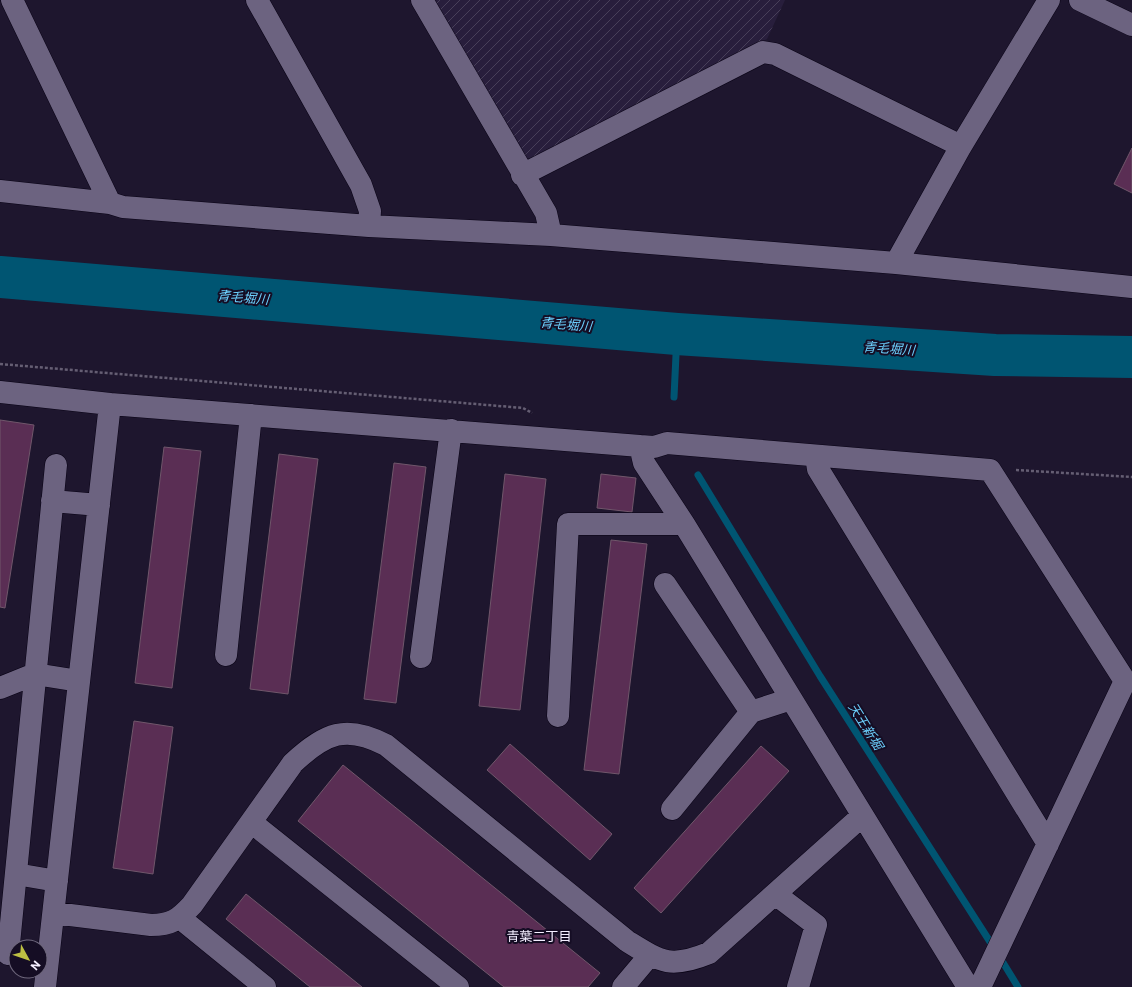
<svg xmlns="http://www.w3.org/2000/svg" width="1132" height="987" font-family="Commissioner,'Noto Sans JP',sans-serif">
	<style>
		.industrial { fill: url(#industrial-furrows) }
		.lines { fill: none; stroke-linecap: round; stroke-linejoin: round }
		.stream { stroke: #005572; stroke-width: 7 }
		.river { stroke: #005572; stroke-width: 42 }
		.building { fill: #5a2e54; stroke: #70576b }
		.minor-casing { stroke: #090315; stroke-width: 23 }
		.path { stroke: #655e73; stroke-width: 2.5; stroke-dasharray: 3 2; stroke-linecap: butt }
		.minor { stroke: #6c6380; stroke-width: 22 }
		.labels { text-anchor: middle; stroke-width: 4; stroke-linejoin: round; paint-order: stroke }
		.water-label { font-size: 13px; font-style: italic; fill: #6cd1fe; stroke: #150d24 }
		.neighbourhood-label { font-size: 13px; fill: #f3eeff; stroke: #150d24 }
	</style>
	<defs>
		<pattern id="industrial-furrows" width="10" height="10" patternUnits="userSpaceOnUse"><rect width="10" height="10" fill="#281e3c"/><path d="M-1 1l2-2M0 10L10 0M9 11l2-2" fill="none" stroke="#483f59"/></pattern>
	</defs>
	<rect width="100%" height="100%" fill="#1e162e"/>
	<!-- industrial -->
	<path class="industrial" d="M432,0H785L767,39L537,157L524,159Z"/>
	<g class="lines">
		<!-- stream -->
		<path class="stream" d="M674,397L677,334
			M698,475L820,676L994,948
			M999,956L1018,987"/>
		<!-- river -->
		<path class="river" d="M0,277L677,334L995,355L1132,357"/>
	</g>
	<!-- building -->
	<path class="building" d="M1132,148V193L1114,184Z
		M0,420L34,425L5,608L0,607Z
		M164,447L201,451L172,688L135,683Z
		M279,454L318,459L288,694L250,689Z
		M394,463L426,467L396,703L364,699Z
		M505,474L546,479L520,710L479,706Z
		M601,474L636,478L632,512L597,508Z
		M611,540L647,544L619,774L584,770Z
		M134,721L173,727L153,874L113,868Z
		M510,744L612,834L590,860L487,770Z
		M761,746L789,771L661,913L634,888Z
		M343,765L600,973L588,987H504L298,821Z
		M246,894L362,987H310L226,919Z"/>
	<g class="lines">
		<!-- minor casing -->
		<g class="minor-casing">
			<path id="minor" d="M12,0L110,203
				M257,0L361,185L370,211L369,226
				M422,0L546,213L551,235
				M1080,0L1132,25
				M522,175L763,52L775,54L961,146
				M0,191L110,203L123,207L369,226L551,235L896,263L1132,287
				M896,263L961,146L1049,0
				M0,392L110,404L640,446L644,463L684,524L968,987
				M640,446L654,447L667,443L990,470L1125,681L980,987
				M816,456L818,469L1048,844
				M52,501L99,505
				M665,584L751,712
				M226,655L251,415
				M421,657L451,430
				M0,688L35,674L79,681
				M558,716L568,524H684
				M672,809L751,712L791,699
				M251,822L458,987
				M16,874L57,881
				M775,894L816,925L798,987
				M54,913L151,925C171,925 178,920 192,905L293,763C325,733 346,724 386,745L627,941C661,962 670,969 709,953L862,816
				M180,918L265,987
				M8,954L56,465
				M45,987L110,404
				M623,987L650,955"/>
		</g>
		<!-- path -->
		<path class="path" d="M0,364L523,408L532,413
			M1016,470L1132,477"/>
		<!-- minor -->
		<use href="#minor" class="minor"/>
	</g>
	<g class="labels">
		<!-- water labels -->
		<g class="water-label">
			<text transform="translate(243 297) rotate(5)" y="5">青毛堀川</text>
			<text transform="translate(566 324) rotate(5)" y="5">青毛堀川</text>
			<text transform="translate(889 348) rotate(4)" y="5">青毛堀川</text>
			<text transform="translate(866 726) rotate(58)" y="5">天王新堀</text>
		</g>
		<!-- neighbourhood labels -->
		<g class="neighbourhood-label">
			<text x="539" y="941">青葉二丁目</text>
		</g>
	</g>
	<!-- north arrow -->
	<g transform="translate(28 959) rotate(130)"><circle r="19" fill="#150d24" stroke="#6e677c"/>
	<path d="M0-3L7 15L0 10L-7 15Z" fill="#bdbf43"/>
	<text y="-6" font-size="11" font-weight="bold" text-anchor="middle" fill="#f3eeff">N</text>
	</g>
</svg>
